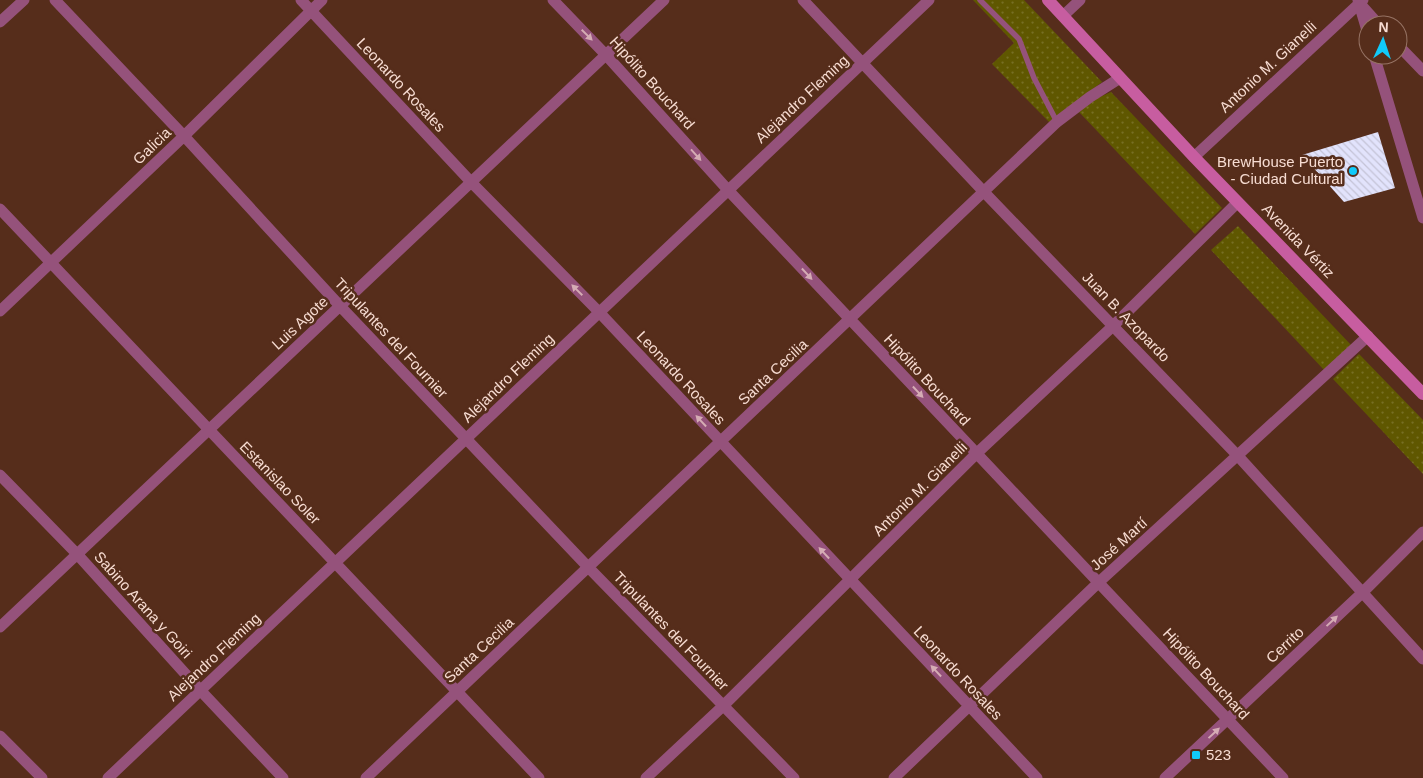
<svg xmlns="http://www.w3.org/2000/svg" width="1423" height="778" font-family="Arial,sans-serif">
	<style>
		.park { fill: url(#park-dots) }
		.building { fill: url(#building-back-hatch) }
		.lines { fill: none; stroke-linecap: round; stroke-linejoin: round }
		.lane { stroke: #95527b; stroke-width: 5.5 }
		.street { stroke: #95527b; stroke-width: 11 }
		.secondary { stroke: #c75da0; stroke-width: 12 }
		.oneway { fill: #d5acb4 }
		.poi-dot { fill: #11cafa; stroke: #562d1b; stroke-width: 2 }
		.labels { text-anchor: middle; stroke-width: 5; stroke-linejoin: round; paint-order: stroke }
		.street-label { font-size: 15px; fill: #f7dcd2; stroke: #562d1b }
		.poi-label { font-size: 15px; fill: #f7dcd2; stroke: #562d1b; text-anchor: end }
	</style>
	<defs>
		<pattern id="park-dots" width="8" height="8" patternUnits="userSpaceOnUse" patternTransform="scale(1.25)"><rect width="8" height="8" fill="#5f5700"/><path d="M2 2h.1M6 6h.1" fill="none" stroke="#776f24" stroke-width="1.8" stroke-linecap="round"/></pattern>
		<pattern id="building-back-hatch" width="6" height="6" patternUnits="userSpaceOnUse" patternTransform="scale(1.25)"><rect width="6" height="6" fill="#e2e3fc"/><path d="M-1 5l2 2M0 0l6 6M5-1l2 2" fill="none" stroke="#c4c3d6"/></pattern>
	</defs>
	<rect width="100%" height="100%" fill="#562d1b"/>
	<!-- park -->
	<path class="park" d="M973,0H1024L1102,82L1050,123L992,64L1014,43Z
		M1111,92L1222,208L1195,234L1079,112L1093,100Z
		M1238,226L1352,346L1325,371L1211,250Z
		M1359,354L1423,420V474L1333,379Z"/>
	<!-- building -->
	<path class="building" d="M1378,132L1395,188L1344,202L1302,155Z"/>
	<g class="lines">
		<!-- lane -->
		<path class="lane" d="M980,0L1019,39L1034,78L1057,122"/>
		<!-- street -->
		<path class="street" d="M55,0L184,136L340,306L588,567L794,778
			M301,0L471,182L599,312L1037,778
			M553,0L606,55L728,190L1283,778
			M803,0L984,192L1238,456L1423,659
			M1358,0L1368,34
			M1362,6L1379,25
			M1064,15L1080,0
			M0,22L24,0
			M1398,45L1423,71
			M1374,55L1423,218
			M1194,157L1363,0
			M0,209L539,778
			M0,311L184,136L322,0
			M0,475L77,554L200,690L283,778
			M0,627L664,0
			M0,736L42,778
			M108,778L929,0
			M366,778L1057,122L1090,97L1120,78
			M646,778L723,706L976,454L1113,326L1238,202
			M894,778L1099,582L1368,336
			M1165,778L1362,593L1423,532"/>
		<!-- secondary -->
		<path class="secondary" d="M1048,0L1194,157L1423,394"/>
	</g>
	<!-- one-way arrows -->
	<defs><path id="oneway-solid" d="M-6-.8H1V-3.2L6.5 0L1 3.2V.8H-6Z" transform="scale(1.25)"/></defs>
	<g class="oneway">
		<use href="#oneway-solid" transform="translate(587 35) rotate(45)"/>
		<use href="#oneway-solid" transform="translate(696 155) rotate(48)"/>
		<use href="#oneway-solid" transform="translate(807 274) rotate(47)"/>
		<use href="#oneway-solid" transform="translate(577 290) rotate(-135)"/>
		<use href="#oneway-solid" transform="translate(918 392) rotate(47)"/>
		<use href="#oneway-solid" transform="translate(701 421) rotate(-133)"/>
		<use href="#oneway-solid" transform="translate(824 553) rotate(-133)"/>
		<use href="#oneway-solid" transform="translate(1332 621) rotate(-43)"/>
		<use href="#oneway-solid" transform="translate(936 671) rotate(-133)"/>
		<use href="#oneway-solid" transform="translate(1214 733) rotate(-43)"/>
	</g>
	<!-- markers -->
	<g class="poi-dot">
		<circle cx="1353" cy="171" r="5"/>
		<rect x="1191" y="750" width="10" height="10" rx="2.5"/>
	</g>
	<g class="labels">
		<!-- street labels -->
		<g class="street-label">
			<text transform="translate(1268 67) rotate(-43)" y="5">Antonio M. Gianelli</text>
			<text transform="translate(652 83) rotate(48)" y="5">Hipólito Bouchard</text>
			<text transform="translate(401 85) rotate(47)" y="5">Leonardo Rosales</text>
			<text transform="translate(802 99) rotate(-43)" y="5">Alejandro Fleming</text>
			<text transform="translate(152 146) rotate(-44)" y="5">Galicia</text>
			<text transform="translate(1298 241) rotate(46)" y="5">Avenida Vértiz</text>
			<text transform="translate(1126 317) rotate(46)" y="5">Juan B. Azopardo</text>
			<text transform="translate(300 323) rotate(-43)" y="5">Luis Agote</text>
			<text transform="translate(391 338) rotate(47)" y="5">Tripulantes del Fournier</text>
			<text transform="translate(773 372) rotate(-43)" y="5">Santa Cecilia</text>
			<text transform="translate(508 378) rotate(-44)" y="5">Alejandro Fleming</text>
			<text transform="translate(681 378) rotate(47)" y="5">Leonardo Rosales</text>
			<text transform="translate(927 380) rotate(47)" y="5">Hipólito Bouchard</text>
			<text transform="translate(280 483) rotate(46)" y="5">Estanislao Soler</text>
			<text transform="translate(920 489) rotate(-45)" y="5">Antonio M. Gianelli</text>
			<text transform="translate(1119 544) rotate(-42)" y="5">José Martí</text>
			<text transform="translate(143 605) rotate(48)" y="5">Sabino Arana y Goiri</text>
			<text transform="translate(671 631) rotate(46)" y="5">Tripulantes del Fournier</text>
			<text transform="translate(1285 645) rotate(-43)" y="5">Cerrito</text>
			<text transform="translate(479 650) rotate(-43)" y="5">Santa Cecilia</text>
			<text transform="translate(214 657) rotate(-43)" y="5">Alejandro Fleming</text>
			<text transform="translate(958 673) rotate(47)" y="5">Leonardo Rosales</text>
			<text transform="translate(1206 674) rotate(47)" y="5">Hipólito Bouchard</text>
		</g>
		<!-- poi labels -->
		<g class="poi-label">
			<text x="1343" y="167">BrewHouse Puerto<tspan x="1343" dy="17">- Ciudad Cultural</tspan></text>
			<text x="1206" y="760" text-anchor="start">523</text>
		</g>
	</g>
	<!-- north arrow -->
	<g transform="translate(1383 40) rotate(3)"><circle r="24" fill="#562d1b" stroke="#967364"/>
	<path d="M0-4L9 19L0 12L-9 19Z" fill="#11cafa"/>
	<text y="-8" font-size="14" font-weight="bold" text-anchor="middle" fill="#f7dcd2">N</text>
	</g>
</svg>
